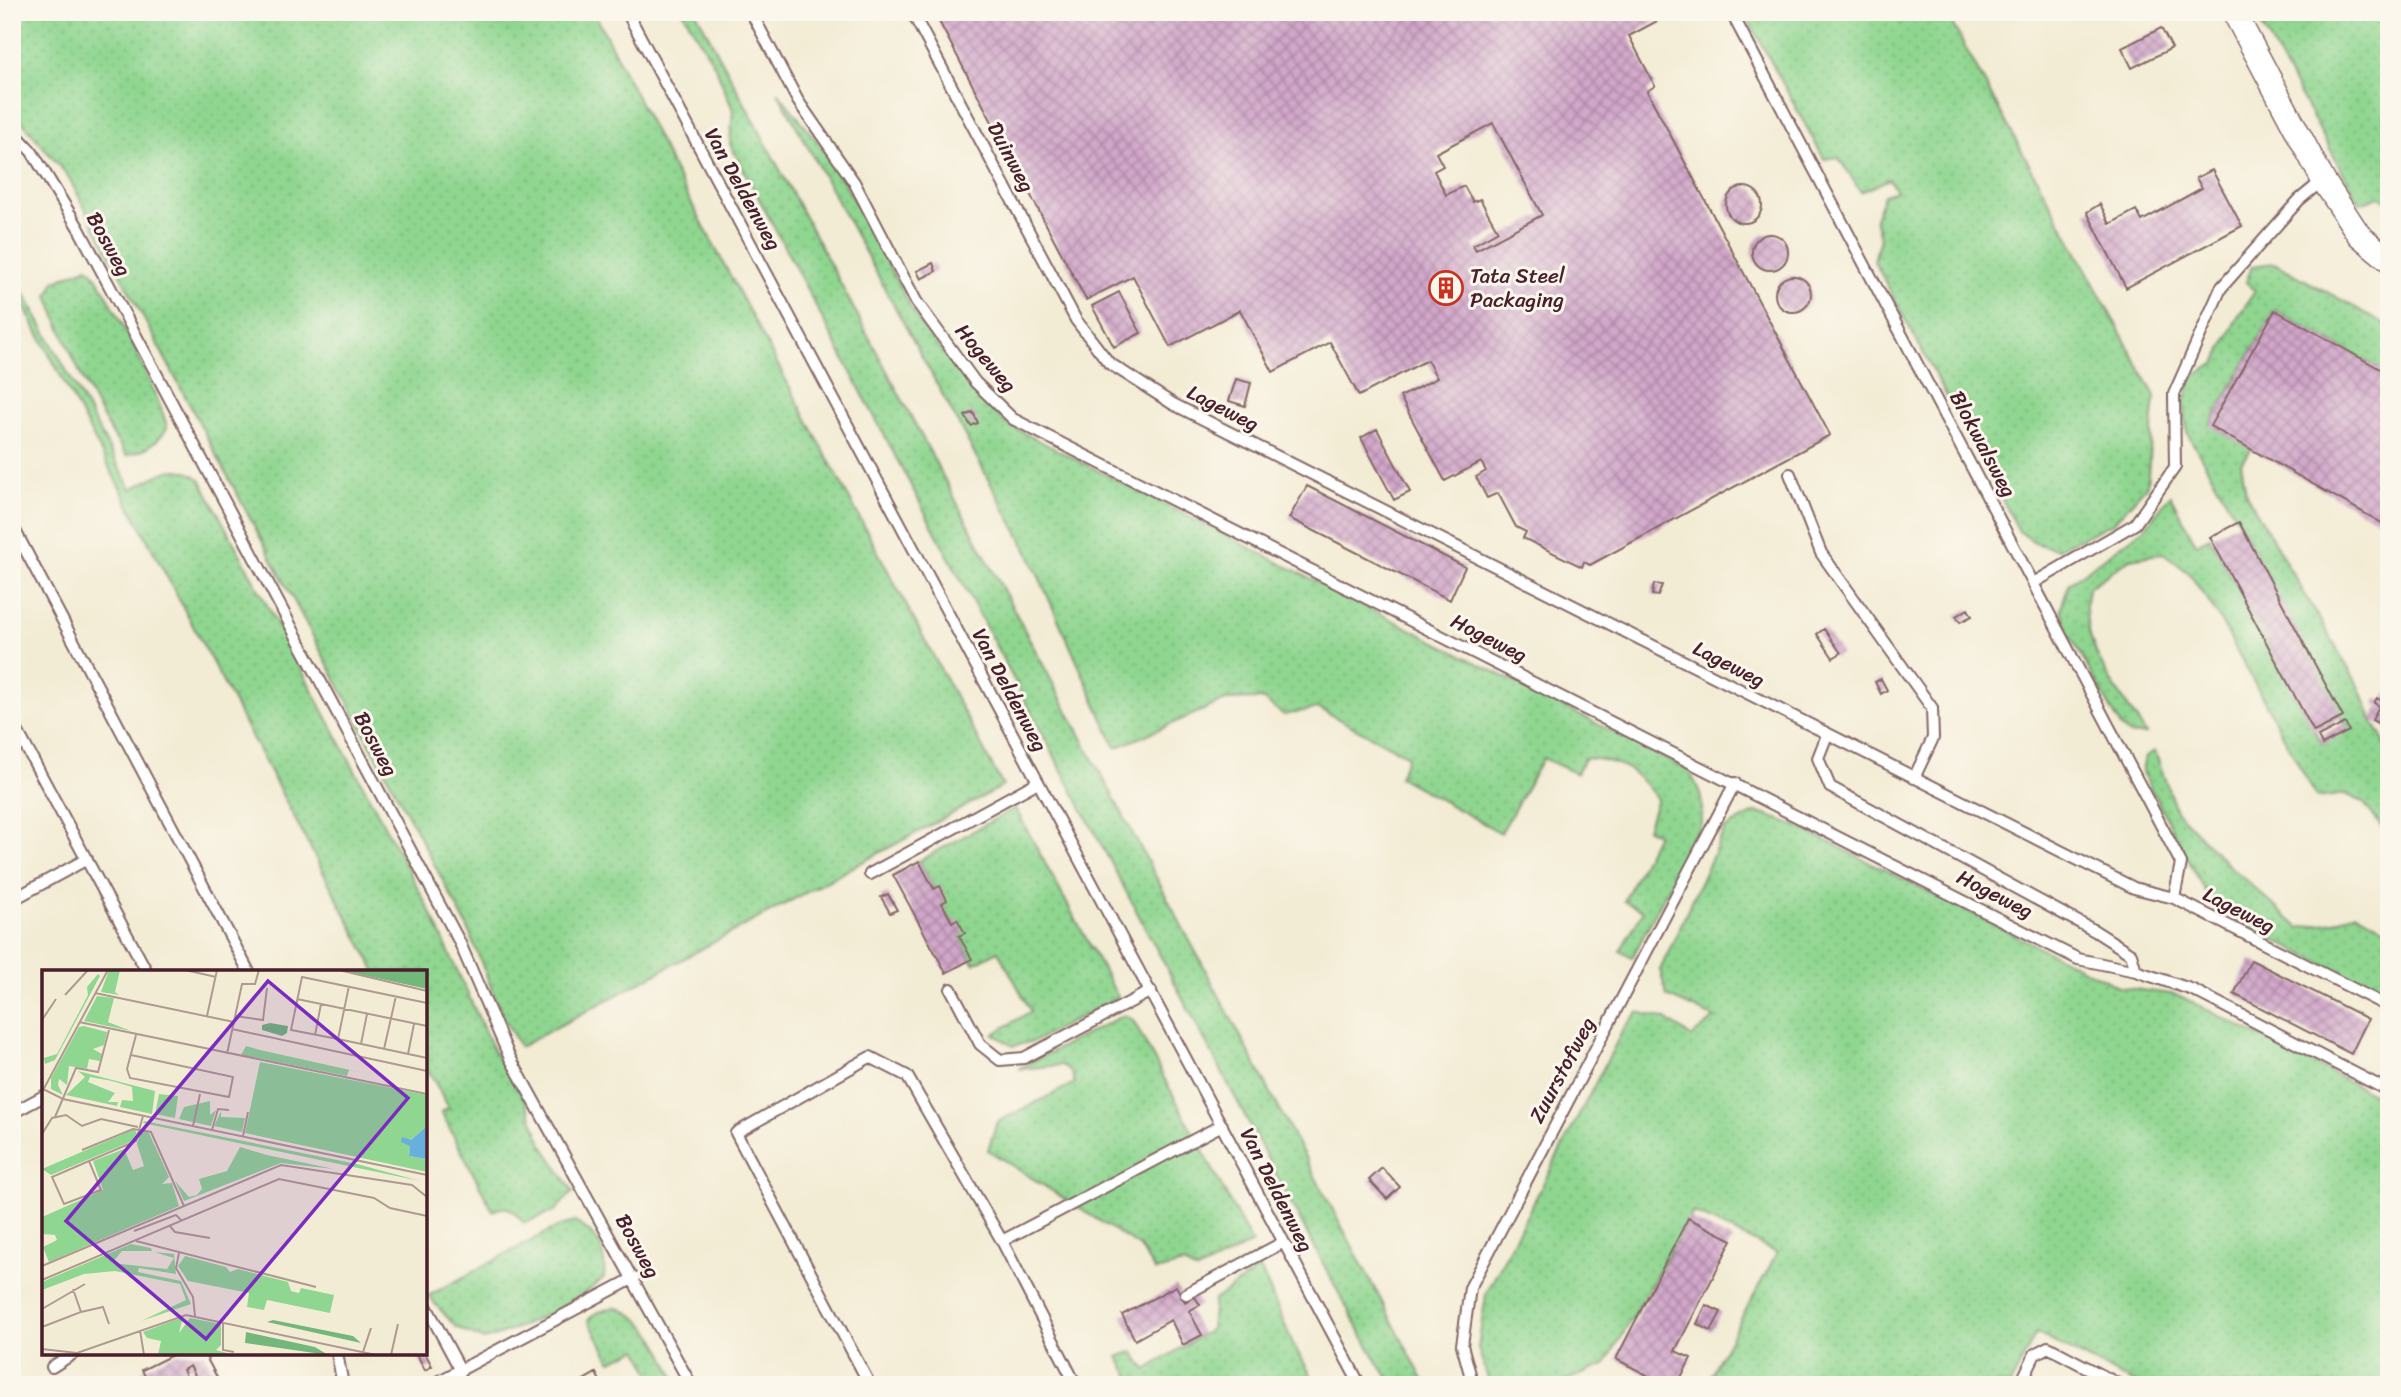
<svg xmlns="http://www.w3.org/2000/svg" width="2401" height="1397" font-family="Sriracha,sans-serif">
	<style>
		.grass { fill: url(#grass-dots); stroke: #6c7a5e; stroke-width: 2 }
		.building { fill: url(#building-cross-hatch); fill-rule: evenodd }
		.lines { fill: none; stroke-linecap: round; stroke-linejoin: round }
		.lane-casing { stroke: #856766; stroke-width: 14 }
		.street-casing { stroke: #856766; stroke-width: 26 }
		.lane { stroke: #fff; stroke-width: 10 }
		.street { stroke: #fff; stroke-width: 23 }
		.labels { text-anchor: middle; stroke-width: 6; stroke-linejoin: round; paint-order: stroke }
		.street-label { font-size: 21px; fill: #4a1f2b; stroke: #fbf7ec }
		.poi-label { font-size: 21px; fill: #4a1f2b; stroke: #fbf7ec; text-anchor: start }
		.inset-road { fill: none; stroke: #af9a91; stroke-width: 2 }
		.view { fill: #7b2cbf; fill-opacity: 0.15; stroke: #7b2cbf; stroke-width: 3.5 }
		.inset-edge { fill: none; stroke: #4a1f2b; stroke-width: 3.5 }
	</style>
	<defs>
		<pattern id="grass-dots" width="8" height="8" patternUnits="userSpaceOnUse" patternTransform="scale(1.75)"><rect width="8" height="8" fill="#8fd690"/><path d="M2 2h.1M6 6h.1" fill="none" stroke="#7db77c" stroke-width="1.8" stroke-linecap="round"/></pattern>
		<pattern id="building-cross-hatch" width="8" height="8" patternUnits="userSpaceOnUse" patternTransform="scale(1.75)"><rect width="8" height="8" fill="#d1a7ca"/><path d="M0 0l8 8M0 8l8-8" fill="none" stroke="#ac87a4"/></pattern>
	</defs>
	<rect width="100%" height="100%" fill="#fbf7ec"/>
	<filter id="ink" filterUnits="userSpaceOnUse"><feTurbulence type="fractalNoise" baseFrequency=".0143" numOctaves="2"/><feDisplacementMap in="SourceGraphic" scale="14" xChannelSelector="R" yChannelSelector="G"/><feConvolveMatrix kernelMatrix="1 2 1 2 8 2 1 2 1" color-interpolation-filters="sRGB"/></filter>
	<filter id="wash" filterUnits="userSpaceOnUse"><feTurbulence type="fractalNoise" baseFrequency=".00686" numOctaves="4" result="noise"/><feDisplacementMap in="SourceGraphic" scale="28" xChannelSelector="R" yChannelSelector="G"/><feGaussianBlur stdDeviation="1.57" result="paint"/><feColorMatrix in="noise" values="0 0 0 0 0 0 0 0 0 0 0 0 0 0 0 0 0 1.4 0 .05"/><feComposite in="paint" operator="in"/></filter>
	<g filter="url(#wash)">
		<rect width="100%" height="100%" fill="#f3ecd5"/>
		<!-- grass -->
		<path class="grass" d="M12,12H594L679,180L1003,786L520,1047L502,1015L466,924L68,176L12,110Z
			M683,12H696L1426,1385H1394L1380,1366L1342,1299L730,144L733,110L715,66Z
			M1744,12H1946L2155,396L2147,485L2113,523L2058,549L2037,544L2019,531L1874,261L1880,238L1875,218L1884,195L1896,190L1889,179L1861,192L1838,157L1824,159Z
			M2254,12H2389V203L2380,196L2360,203Z
			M778,92L832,160L919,322L963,378L1006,424L1688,770C1701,790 1705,803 1700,827L1632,958L1620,951L1643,911L1624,901L1657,834L1647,829L1657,799C1635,769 1621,760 1584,758L1577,774L1543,758L1501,833L1399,777L1408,756L1318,708L1284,715L1262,699L1226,700L1116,748L1027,550Z
			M2274,263L2389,326V374L2275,310L2210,425L2252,449L2241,462L2246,494L2361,690L2372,720L2389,751V837L2363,802L2346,794L2317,798L2218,616L2189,573L2164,553L2130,559L2088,588C2076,643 2118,690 2146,734L2130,735L2121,727L2067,630L2061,608L2069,583L2145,528L2170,495L2196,544L2210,537L2322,744L2348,730L2239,522L2187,433L2184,404L2192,377L2216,363L2237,318L2255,291L2246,282L2252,266Z
			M88,267C103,279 164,406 167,428C157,444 145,450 127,456C93,409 69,350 48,296L55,281Z
			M23,291L131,489C159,477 171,459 200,479L433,917L493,1050L525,1100L543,1146L573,1191L555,1211L524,1223C514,1211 509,1203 493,1211L441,1112L449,1108L425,1064V972H376L18,295Z
			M2155,751L2176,811L2227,864L2299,928L2334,922L2356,912L2389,931V997L2215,910L2142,772L2145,757Z
			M1015,808L1118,997L1035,1041L1013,1046L994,1034L1031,1011L998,951L974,964L919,861Z
			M1756,812L1795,825L2119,987L2178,995L2389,1102V1385H2139L2036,1333L2010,1385H1705L1777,1253L1693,1212L1605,1365L1555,1385H1490L1478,1348L1486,1294L1624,1028L1638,1012L1666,1019L1691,1037L1715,1018L1667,996L1660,970L1725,829Z
			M1124,1015L1133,1020L1252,1243L1197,1271L1183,1264L1155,1271L1140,1247L988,1150L997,1122L1075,1083L1071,1072L1062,1065L1018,1069Z
			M575,1222C600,1236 606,1249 604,1278C570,1307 527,1326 484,1340L456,1327L428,1296L557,1227Z
			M1260,1268L1294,1346L1317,1385H1135L1118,1357L1133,1351L1146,1370L1211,1329L1214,1300Z
			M614,1307C652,1317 662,1352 678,1385H657L638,1349L611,1361L588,1320L596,1313Z"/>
		<g id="blocks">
			<!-- building -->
			<path class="building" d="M934,12H1674L1629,36L1655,86L1647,91L1830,435L1590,565L1584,562L1582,567L1523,538L1526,532L1516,527L1498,493L1487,498L1476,477L1486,471L1481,462L1445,481L1400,397L1437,378L1427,360L1359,396L1330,342L1273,372L1240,310L1170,347L1133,276L1086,300ZM1493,123L1542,215L1476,250L1473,245L1498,231L1480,199L1473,202L1464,186L1446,195L1434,171L1443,166L1436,153Z
				M2161,28L2172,48L2132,68L2122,48Z
				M2212,170L2242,226L2126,288L2087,212L2100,204L2110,224L2136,210L2142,221L2202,188L2196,178Z
				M1726 205a18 18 0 1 1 36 0a18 18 0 1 1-36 0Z
				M1752 252a18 18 0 1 1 36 0a18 18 0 1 1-36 0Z
				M933,263L936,271L921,279L917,271Z
				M1775 294a18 18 0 1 1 36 0a18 18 0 1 1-36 0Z
				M1119,292L1141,333L1114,347L1092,306Z
				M2275,310L2389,374V527L2210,426Z
				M1236,379L1251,383L1245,406L1229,401Z
				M973,412L978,423L971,426L965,416Z
				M1377,429L1410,492L1394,500L1361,438Z
				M1307,486L1465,567L1450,600L1289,518Z
				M2239,522L2343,717L2314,732L2210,537Z
				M1654,584L1662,585L1658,596L1652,595Z
				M1968,609L1972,616L1960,622L1956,616Z
				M1824,629L1841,653L1833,658L1817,634Z
				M1881,679L1887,690L1881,694L1875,682Z
				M2389,690V729L2372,720L2379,706L2374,703L2377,698L2382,701Z
				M2345,723L2349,731L2322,745L2318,737Z
				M919,861L934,889L940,886L947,900L942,903L952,922L957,919L965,933L959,936L972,959L946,973L893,875Z
				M888,894L897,910L890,913L881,897Z
				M2251,960L2368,1019L2351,1054L2234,994Z
				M1382,1168L1400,1187L1387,1199L1369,1180Z
				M1688,1218L1732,1240L1675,1351L1691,1358L1677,1385H1666L1616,1359Z
				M1176,1286L1185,1302L1195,1297L1200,1305L1189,1311L1202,1335L1183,1345L1171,1320L1135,1340L1122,1315Z
				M1706,1305L1721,1312L1711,1331L1697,1324Z
				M176,1353H204L221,1385H200L190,1366L183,1370L187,1378L174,1385H149L142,1370Z
				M416,1353H425L432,1366L425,1370Z
				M596,1373L602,1385H575Z"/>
		</g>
	</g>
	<g filter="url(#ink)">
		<use href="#blocks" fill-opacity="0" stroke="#856766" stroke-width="2"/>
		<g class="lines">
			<!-- lane casing -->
			<g class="lane-casing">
				<path id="lane" d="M627,12L1360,1385
					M751,12L798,101L854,182L916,301L975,382L1013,419L2078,959L2136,971L2193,990L2389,1091
					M912,12L1076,320L1109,363L1173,404L2134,888L2174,898L2389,1007
					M1731,12L2181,863L2174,898
					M12,130L32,152L78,227L459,941L509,1056L691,1385
					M1790,474L1821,553L1932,708L1933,738L1914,778
					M12,525L249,972
					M2035,582L2135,524L2175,467L2174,394L2221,288L2299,200L2323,180
					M12,721L147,972
					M1827,735L1818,758L1830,787L2095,931L2131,954L2136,971
					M870,874L1038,782
					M12,900L87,859
					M951,989L980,1044L1000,1060L1024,1058L1151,991
					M12,1113L44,1096
					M1002,1241L1222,1125
					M1186,1294L1282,1243
					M425,1304L461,1371
					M337,1353L343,1385
					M52,1367L74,1353
					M432,1385L634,1278
					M870,1385L736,1133L870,1057L907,1076L1002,1241L1076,1385
					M1473,1385L1462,1345L1470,1288L1735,783
					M2020,1385L2035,1354L2048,1347L2120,1385"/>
			</g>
			<!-- street casing -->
			<g class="street-casing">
				<path id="street" d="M2234,12L2323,180L2359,235L2389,260"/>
			</g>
			<!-- lane -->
			<use href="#lane" class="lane"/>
			<!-- street -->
			<use href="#street" class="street"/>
		</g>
	</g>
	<!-- icons -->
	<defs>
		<g id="building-ring" transform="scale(1.75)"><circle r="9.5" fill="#fbf7ec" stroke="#c8321e" stroke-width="1.5"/><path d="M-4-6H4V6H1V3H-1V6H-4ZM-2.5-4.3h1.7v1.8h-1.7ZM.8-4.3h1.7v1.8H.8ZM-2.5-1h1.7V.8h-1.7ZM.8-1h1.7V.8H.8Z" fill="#c8321e"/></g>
	</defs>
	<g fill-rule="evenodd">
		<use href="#building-ring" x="1446" y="288"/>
	</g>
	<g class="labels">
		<!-- street labels -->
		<g class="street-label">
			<text transform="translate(1011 157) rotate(62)" y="7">Duinweg</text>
			<text transform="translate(743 189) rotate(61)" y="7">Van Deldenweg</text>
			<text transform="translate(109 244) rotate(61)" y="7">Bosweg</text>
			<text transform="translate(986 358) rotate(50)" y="7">Hogeweg</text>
			<text transform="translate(1223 408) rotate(27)" y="7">Lageweg</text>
			<text transform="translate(1983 444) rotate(62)" y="7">Blokwalsweg</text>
			<text transform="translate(1489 638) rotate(27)" y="7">Hogeweg</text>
			<text transform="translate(1729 664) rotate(27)" y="7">Lageweg</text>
			<text transform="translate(1010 690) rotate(62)" y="7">Van Deldenweg</text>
			<text transform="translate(376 744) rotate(62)" y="7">Bosweg</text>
			<text transform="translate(1995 894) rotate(27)" y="7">Hogeweg</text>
			<text transform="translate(2239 910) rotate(27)" y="7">Lageweg</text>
			<text transform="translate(1562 1070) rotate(-62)" y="7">Zuurstofweg</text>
			<text transform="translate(1277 1190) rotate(63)" y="7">Van Deldenweg</text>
			<text transform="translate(638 1246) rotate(61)" y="7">Bosweg</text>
		</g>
		<!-- poi labels -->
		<g class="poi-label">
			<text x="1470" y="283">Tata Steel<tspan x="1470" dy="24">Packaging</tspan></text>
		</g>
	</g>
	<!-- overview -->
	<g transform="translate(42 970)">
		<rect width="385" height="385" fill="#f3ecd5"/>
		<path d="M67,0H78L73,22L77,25L59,22ZM56,4L58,6L13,90L3,94L2,88L15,84L46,25L45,17ZM55,26L72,28L66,52L89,61L42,51ZM42,56L65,62L62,75L51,79L60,84L58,91L47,89L45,99L27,96L25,115L17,109L16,115L21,125L9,119V108L37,57ZM204,76L218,80L335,106L307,100L305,106L199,85ZM218,92L385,125V156L369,170L367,186L385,189V202L203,163ZM36,101L113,121L110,144L78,137L80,130L91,131L90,117L70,111L48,107L46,112L73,123L66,132H76L75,136L24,125L43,107ZM117,124L136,126L133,148L113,144ZM168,131V145L174,140L169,156L137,149L142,137ZM179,141V147L203,148L200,162L172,156ZM102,151L315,194L378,211L101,153ZM93,159L95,164L88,172L9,205L0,199ZM99,160L107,163L127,207L120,214L130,213L137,236L7,292L1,277L15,270L13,265L0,264V247L61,220L51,191L82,179L91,200L102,196L95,174ZM198,177L225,185L292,199L239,193L142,231L133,211L147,227L155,225L160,219L157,209L185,201ZM89,274L109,278L110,281H80L70,293L125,299L132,288L112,282L132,284L134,304L97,298L96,302L139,311L149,334L99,351L144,330L138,314L73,301L42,304L0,320V312ZM143,286L184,297L188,302L196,299L246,312L249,321L257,323L259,318L292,325L288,343L225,330L222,340L205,337L207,323L146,311L136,296ZM141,347L137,363L148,348L179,354V375L174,380L192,385H116L119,371L105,368L101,362Z" fill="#8fd690"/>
		<path d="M298,0H385V19ZM228,53L246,56L245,63L240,66L220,60V55ZM231,350L311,366L319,373L225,352ZM204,362L273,377L286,385L203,373Z" fill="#73b77a"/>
		<path d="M385,156V189L367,186L368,176L359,172L360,167L369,170Z" fill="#67b0de"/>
		<path class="inset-road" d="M143,0L174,7M297,0L385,21M307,16L296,69L249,60L260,7L385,33M53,23L192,52M23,25L46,0M255,29L385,56M165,46L175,0M193,46L221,50L225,18M0,50L14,29M37,52L385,124M190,59L385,101M273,65L279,34M296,69L385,88M319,74L325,44M342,79L354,26M185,84L200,14H213L217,0M366,84L372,54M89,85L191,107L187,127L88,108L85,99L94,65M1,119L21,129L385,205M0,122L66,0M13,147L34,98L56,102L67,60M151,156L158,124M170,160L176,139L187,140M0,164L10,148L24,145L40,156L59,149L96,157M201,166L206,142M40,180L91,159L109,162L142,236M47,191L59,220L22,234L10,207L47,191L94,171L101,146M127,255L133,262L168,268M92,261L134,245L139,250M94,271L274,317M137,283L134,298L151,327L153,346M0,296L239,195L370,215L385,227M0,310L237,209L332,228L348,238L385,246M0,339L43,314M39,342L61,337L67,354M181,352V380L192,382M0,357L39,342L31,319M98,360L102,385M0,379L35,383L144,345L334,385M321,382L329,358M349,385L356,354"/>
		<path class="view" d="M226,11L366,128L164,369L24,251Z"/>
		<rect width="385" height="385" class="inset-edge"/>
	</g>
	<!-- margin -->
	<rect width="2401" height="1397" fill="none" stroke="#fbf7ec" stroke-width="42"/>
</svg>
